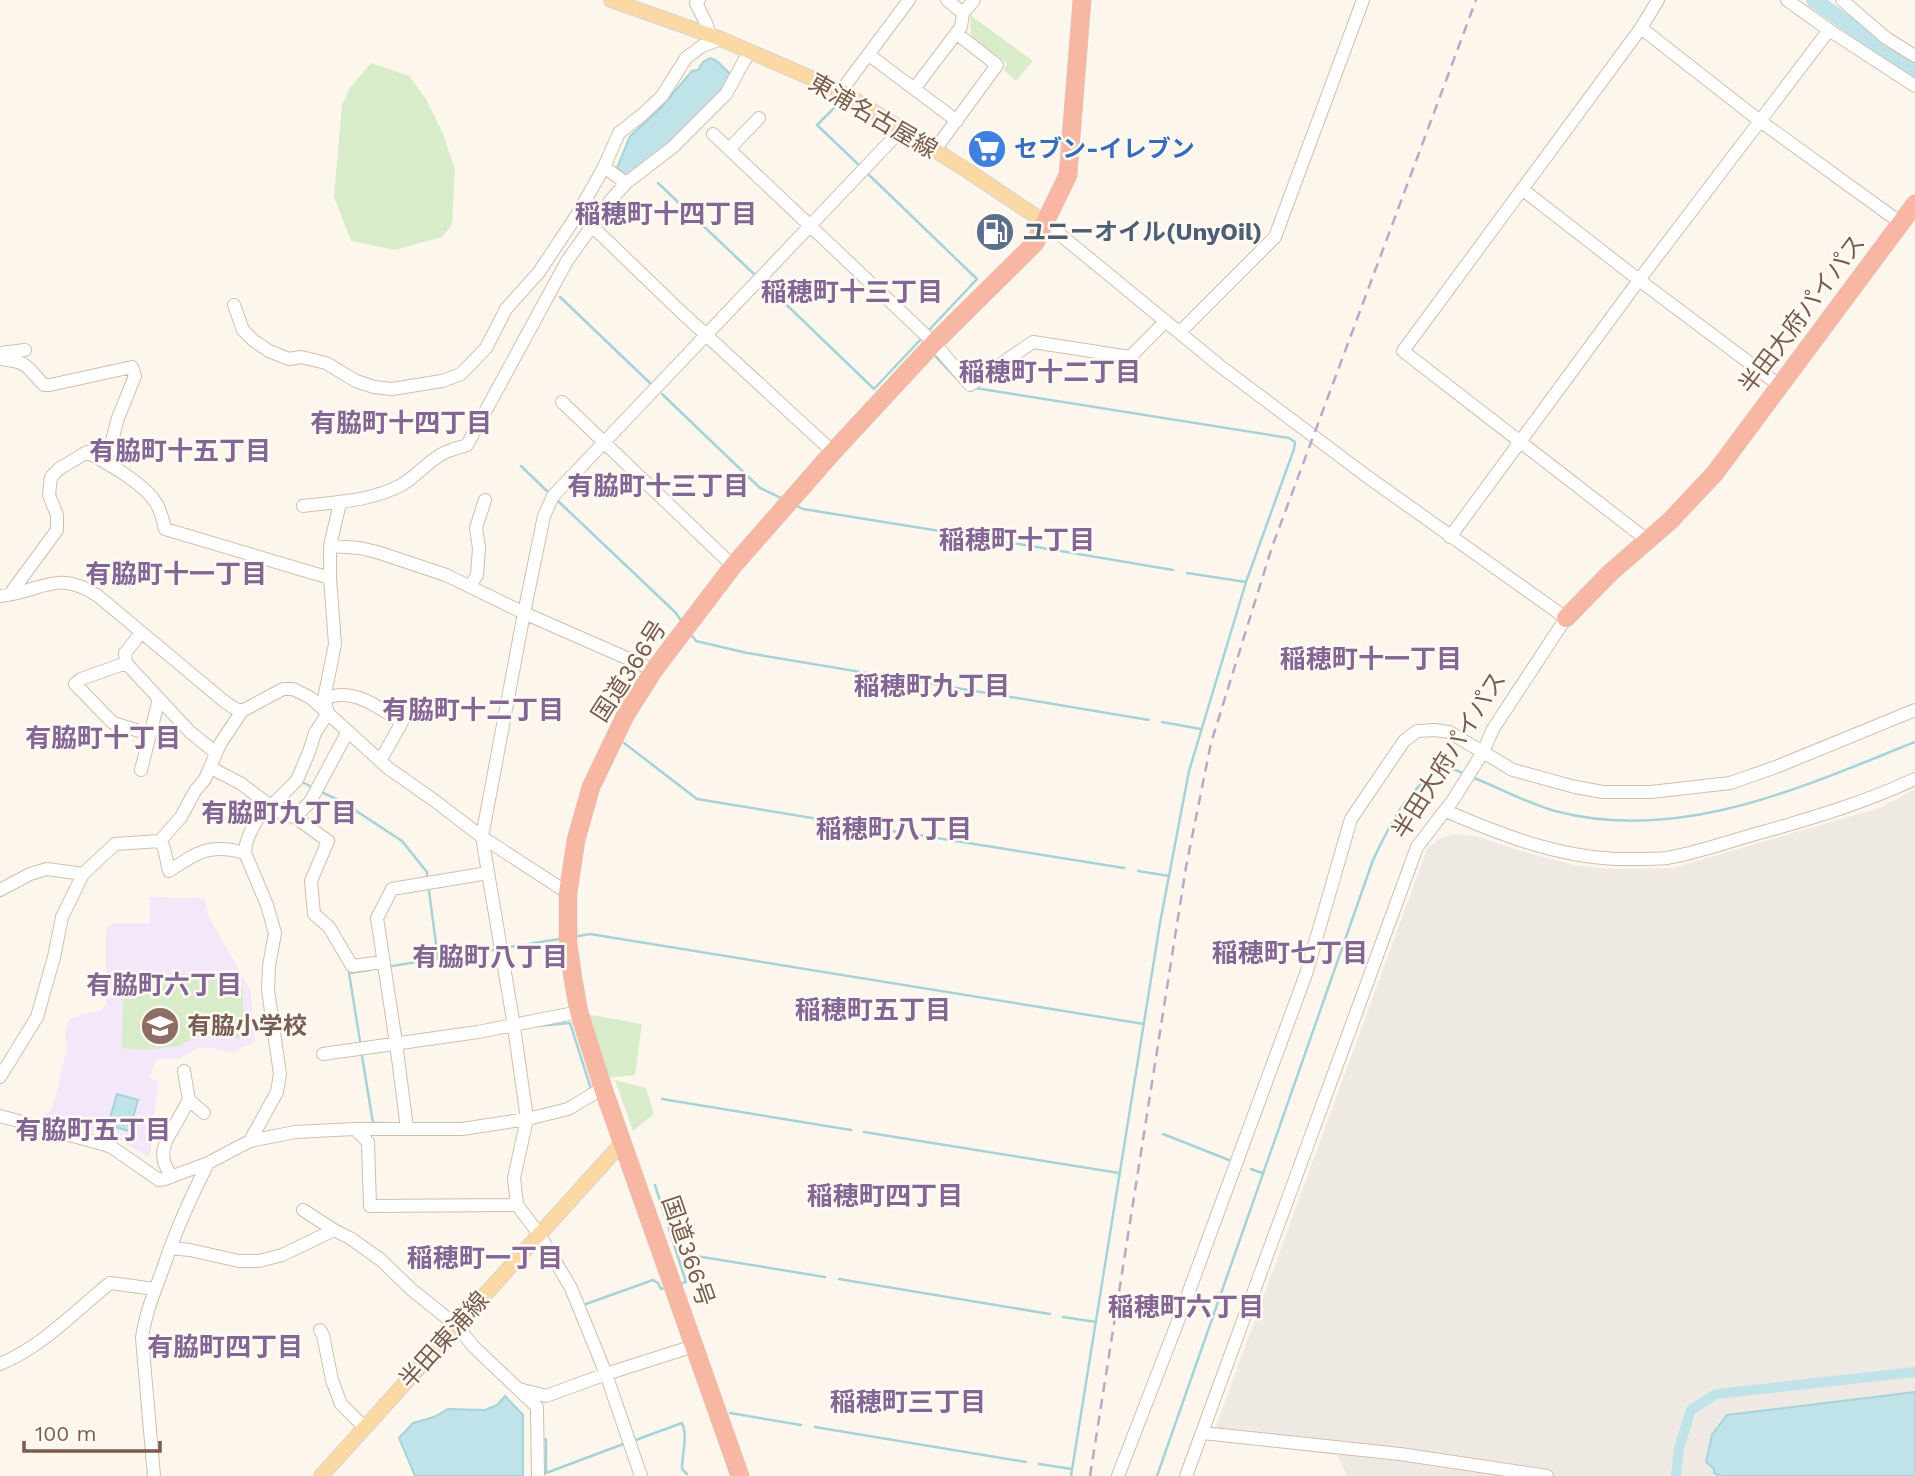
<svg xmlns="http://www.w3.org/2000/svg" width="1915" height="1476" font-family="'Work Sans','Noto Sans JP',sans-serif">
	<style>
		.industrial { fill: #efe9e4 }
		.education { fill: #f3e8fa }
		.green { fill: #d8ecc9 }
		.water { fill: #bfe3e8; stroke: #a5d3da; stroke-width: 2 }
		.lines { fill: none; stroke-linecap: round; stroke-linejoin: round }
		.stream { stroke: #a5d3da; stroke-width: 2.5 }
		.canal { stroke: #bfe3e8; stroke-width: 10 }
		.river { stroke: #bfe3e8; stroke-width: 16 }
		.minor-casing { stroke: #d1beb0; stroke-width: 14 }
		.major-casing { stroke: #dad1cd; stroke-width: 16 }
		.highway-casing { stroke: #dad1cd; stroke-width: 19 }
		.minor { stroke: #fff; stroke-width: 12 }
		.major { stroke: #fbd9a5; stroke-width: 14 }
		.highway { stroke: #f7b7a3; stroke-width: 18 }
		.rail { stroke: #b9a8c9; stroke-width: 2.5; stroke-dasharray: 10 7; stroke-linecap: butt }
		.labels { text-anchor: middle; stroke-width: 5; stroke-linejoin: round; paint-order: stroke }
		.street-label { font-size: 24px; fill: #7a5c4d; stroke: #fffaf3 }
		.shop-label { font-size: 24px; font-weight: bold; fill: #366cbe; stroke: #fffaf3; text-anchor: start }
		.service-label { font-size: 24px; font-weight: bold; fill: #4e5e75; stroke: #fffaf3; text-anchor: start }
		.education-label { font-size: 24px; font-weight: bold; fill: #785e54; stroke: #fffaf3; text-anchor: start }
		.neighbourhood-label { font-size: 26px; font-weight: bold; fill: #846695; stroke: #fffaf3 }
	</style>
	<rect width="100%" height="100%" fill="#fdf6ec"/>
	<!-- industrial -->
	<path class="industrial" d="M1915,789V1476H1347L1337,1455L1211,1440L1427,849L1439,839L1453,834L1476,836L1524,852L1574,865L1610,869L1673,868L1882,807Z"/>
	<!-- education -->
	<path class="education" d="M150,897L204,898L209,917L251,991L255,1041L232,1053L213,1048H198L179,1059H156L150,1079L159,1081L151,1137V1152L148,1157L120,1140L41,1117L51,1110L56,1095L66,1050L65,1032L69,1020L78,1015L102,1010L106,1004V929L112,923H150Z"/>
	<!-- green -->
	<path class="green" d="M970,15L1033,61L1016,81L1004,70L1007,63L971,37Z
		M371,63L409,76L426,99L443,134L455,170L452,225L442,237L395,250L351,241L334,197L342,105L350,88Z
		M233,974L243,990V1038L195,1037L180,1046L145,1050L122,1048L124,975Z
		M585,1014L642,1024L635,1075L608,1078Z
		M615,1080L646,1088L654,1114L633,1131Z"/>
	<!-- water -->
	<path class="water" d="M710,58L717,61L730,74L722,90L660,152L626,176L617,168L630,136L658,111L692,71L698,70L703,62Z
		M117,1094L138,1100L129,1131L108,1125Z
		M1915,1392V1476H1721L1714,1473V1469L1706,1462L1712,1435L1727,1415Z
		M505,1396L523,1415V1476H415L399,1438L413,1423L434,1417L448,1409L485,1410L497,1405Z"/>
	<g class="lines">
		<!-- stream -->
		<path class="stream" d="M837,105L817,125L860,166
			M867,173L977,279L930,329
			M658,183L754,274
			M766,285L874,389L920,340
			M560,297L650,383
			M936,357L957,379
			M975,388L1289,438L1295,442L1294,449L1246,582L1189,771L1160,923L1071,1476
			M662,394L760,488L781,498
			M521,466L549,493
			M557,500L676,613L682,622
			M797,506L803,509L946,532
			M959,534L1173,570
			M1187,573L1246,582
			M690,633L696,641L747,653L1149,720
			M1162,722L1201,729
			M624,743L697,799L898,832
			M1472,777C1497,787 1529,804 1555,811C1680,844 1802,787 1915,742
			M302,782L310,786
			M323,793L341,801L402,841L427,872V876
			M912,834L1124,868
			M1138,871L1169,876
			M429,891L438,959
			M573,937L590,934L1144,1024
			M509,947L560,939
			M392,966L493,950
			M537,1026L570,1023L591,1089L589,1090
			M360,1041L349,973L370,970
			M362,1056L373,1123H385
			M662,1099L851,1130
			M864,1132L1119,1173
			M1163,1134L1229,1160
			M1251,1169L1262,1173
			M655,1185L686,1282L682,1283
			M677,1253L825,1277
			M839,1279L1050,1314
			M586,1304L653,1280L658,1283L661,1289L665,1288
			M1063,1317L1096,1322
			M730,1413L801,1425
			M815,1427L1026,1462
			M542,1440L546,1439V1473L626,1443
			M633,1441L682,1423C688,1436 682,1454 682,1469L687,1474
			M1039,1464L1072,1469
			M1157,1476L1373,860C1390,824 1410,782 1448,767L1465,774"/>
		<!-- canal -->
		<path class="canal" d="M1676,1476L1679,1448L1691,1410L1716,1394L1915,1372"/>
		<!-- river -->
		<path class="river" d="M1814,0L1915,72"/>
		<!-- minor casing -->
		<g class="minor-casing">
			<path id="minor" d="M699,0L696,3L706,23L710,35
				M947,0L963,13
				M1787,0L1829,30L1915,86
				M1842,0L1886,38L1915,56
				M1641,28L1760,121L1901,223
				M869,55L957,121
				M914,89L961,27L963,13L974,0
				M841,91L909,0
				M713,134L934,343L970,385L1033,342L1130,357L1166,321
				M729,149L759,118
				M934,151L997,65L956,33
				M604,167L626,183
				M1522,189L1639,280L1779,385
				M1046,223L1220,366L1365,475L1566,618L1493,729L1483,752L1453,800L1417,847L1186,1476
				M592,226L679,310L833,452
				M234,305L243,330L254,341L269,351L289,359L301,357L326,363L356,381L374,387L392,389L442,381L461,374L486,348L506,309L539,272L577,215L604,167L619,133L643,114L662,96L686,58L702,46L721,39
				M1180,332L1275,237L1363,0
				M0,353L25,350
				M0,359C31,363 24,365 44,385H50L132,367L135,376L118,418L106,463
				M562,402L733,566
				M303,506C336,502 373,501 403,484C418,475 430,459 446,452C453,449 460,447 467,445L567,261L610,201L626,183L673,147L726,94L749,52
				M1450,537L1639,280L1829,30
				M1647,540L1403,351L1641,28L1658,0
				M330,546L360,548L377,552L446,575L524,613L654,670
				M470,586L477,575L479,548L476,528L485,500
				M10,594L57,530V515L49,495L51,477L59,469L87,452C108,464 143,482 156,503C161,511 163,520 165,529L330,578
				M0,596C41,592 58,568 98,596L225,702L234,708L242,711
				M141,633L125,653L126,663L81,679L75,684L113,723L149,734
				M126,663L190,732L215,752
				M324,699C353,686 377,707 402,722L380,761
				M328,713L324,699L335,644L330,578V546L340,503
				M211,768L240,783L267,803
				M141,770L159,699
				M272,805L284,815L295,817L328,841L311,881L314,914L329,927L352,966L383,962
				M1446,811C1506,837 1568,861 1635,859C1646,859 1657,859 1667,858C1702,852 1735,839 1770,830C1819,816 1868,801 1915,779
				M295,817L310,802L348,731
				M160,841L164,848L169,871C198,852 210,843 245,853L267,905L275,933L269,966L268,990L280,1074L277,1092L250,1141
				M245,853C245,836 259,818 267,803L272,805L297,780L309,752L315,733L328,713
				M0,890L30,874L47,869L83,874
				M323,1054L478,1032L579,1012
				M0,1077L37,1017L54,957L62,917L83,874L115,844L160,841L181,817L195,791L205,779L220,744L242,711L283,689H293L311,698L388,768L435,801L482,837L568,893
				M189,1100L204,1113
				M0,1116L106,1145L113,1148L159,1180L165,1179L208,1163L250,1141L295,1132L355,1129H462L527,1119L568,1109L603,1088
				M407,1128L396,1043L377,918L392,889L488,873
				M355,1129L368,1142L370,1206L517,1205
				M171,1177L164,1162L163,1152L166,1141L189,1100L184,1071
				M303,1210L334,1230
				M170,1248L190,1250L239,1261H259L282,1255L334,1230L350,1238L381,1260L412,1290L457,1326L473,1346L537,1407L538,1476
				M320,1330L323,1335L332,1380L341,1404L365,1428
				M0,1364C43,1346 74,1312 110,1283L155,1289
				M519,1389L546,1396L606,1374L694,1346
				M1203,1433L1400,1454L1547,1476
				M154,1476L142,1338C146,1308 159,1282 168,1254C179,1223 193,1193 208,1163
				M641,1476L606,1374L571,1288L539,1234L517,1205L514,1178L527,1119L513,1020L482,837L524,613L544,516L553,496L902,129
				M1118,1476L1178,1321L1306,974L1351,819L1404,741L1417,731L1435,730L1449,732L1513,770L1575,787L1603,792H1651L1730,783L1776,767L1915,710"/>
		</g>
		<!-- major casing -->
		<g class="major-casing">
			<path id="major" d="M611,0L721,39L841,91L968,171L1046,223
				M321,1476L623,1142"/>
		</g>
		<!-- highway casing -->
		<g class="highway-casing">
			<path id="highway" d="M1566,618L1611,572L1670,521L1715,473L1915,204
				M740,1476L603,1088L579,1012L573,979L568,943V893L576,840L591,787L625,716L654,670L733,566L833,452L934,343L1035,243L1068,175L1082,0"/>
		</g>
		<!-- minor -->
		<use href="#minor" class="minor"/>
		<!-- major -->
		<use href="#major" class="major"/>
		<!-- highway -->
		<use href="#highway" class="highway"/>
		<!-- rail -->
		<path class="rail" d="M1090,1476L1186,867L1211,743L1272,547L1476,0"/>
	</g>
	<!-- icons -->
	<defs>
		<g id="supermarket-disc" transform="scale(2.0125)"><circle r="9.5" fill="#3f7fe0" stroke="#fffaf3"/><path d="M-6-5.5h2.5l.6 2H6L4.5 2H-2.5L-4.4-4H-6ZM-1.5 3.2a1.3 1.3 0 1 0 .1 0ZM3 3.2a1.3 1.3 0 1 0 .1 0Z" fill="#fff"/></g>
		<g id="fuel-disc" transform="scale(2.0125)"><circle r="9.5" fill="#5c6f8a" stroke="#fffaf3"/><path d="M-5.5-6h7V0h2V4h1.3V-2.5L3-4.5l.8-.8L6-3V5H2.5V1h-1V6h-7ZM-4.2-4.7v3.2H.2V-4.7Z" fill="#fff"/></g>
		<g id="school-disc" transform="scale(2.0125)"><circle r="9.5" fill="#8d6e63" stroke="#fffaf3"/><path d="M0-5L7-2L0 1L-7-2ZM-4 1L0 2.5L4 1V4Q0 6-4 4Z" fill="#fff"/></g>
	</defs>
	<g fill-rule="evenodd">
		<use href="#supermarket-disc" x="987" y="149"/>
		<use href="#fuel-disc" x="995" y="232"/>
		<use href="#school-disc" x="160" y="1026"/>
	</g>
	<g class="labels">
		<!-- street labels -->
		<g class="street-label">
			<text transform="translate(873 116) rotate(30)" y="8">東浦名古屋線</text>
			<text transform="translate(1802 314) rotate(-53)" y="8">半田大府パイパス</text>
			<text transform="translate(629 671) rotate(-57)" y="8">国道366号</text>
			<text transform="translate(1449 755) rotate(-58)" y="8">半田大府パイパス</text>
			<text transform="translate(688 1251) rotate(71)" y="8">国道366号</text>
			<text transform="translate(444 1340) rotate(-48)" y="8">半田東浦線</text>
		</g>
		<!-- shop labels -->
		<g class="shop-label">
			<text x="1014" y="157">セブン-イレブン</text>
		</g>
		<!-- service labels -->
		<g class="service-label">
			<text x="1022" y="240">ユニーオイル(UnyOil)</text>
		</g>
		<!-- education labels -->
		<g class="education-label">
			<text x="187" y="1034">有脇小学校</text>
		</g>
		<!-- neighbourhood labels -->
		<g class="neighbourhood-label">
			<text x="666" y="223">稲穂町十四丁目</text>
			<text x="852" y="301">稲穂町十三丁目</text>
			<text x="1050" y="381">稲穂町十二丁目</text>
			<text x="401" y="432">有脇町十四丁目</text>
			<text x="180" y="460">有脇町十五丁目</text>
			<text x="658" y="495">有脇町十三丁目</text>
			<text x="1017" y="549">稲穂町十丁目</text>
			<text x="176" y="583">有脇町十一丁目</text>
			<text x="1371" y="668">稲穂町十一丁目</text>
			<text x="932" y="695">稲穂町九丁目</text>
			<text x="473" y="719">有脇町十二丁目</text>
			<text x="103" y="747">有脇町十丁目</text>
			<text x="279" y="822">有脇町九丁目</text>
			<text x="894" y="838">稲穂町八丁目</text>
			<text x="1290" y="962">稲穂町七丁目</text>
			<text x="490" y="966">有脇町八丁目</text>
			<text x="164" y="994">有脇町六丁目</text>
			<text x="873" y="1019">稲穂町五丁目</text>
			<text x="93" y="1139">有脇町五丁目</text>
			<text x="885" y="1205">稲穂町四丁目</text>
			<text x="485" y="1267">稲穂町一丁目</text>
			<text x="1186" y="1316">稲穂町六丁目</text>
			<text x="225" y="1356">有脇町四丁目</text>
			<text x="908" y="1411">稲穂町三丁目</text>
		</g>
	</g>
	<!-- scale -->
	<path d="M24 1441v10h136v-10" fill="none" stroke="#7a5c4d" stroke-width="3.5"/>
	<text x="35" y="1441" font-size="21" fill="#7a5c4d" stroke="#fffaf3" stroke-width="5" paint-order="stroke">100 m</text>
</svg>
